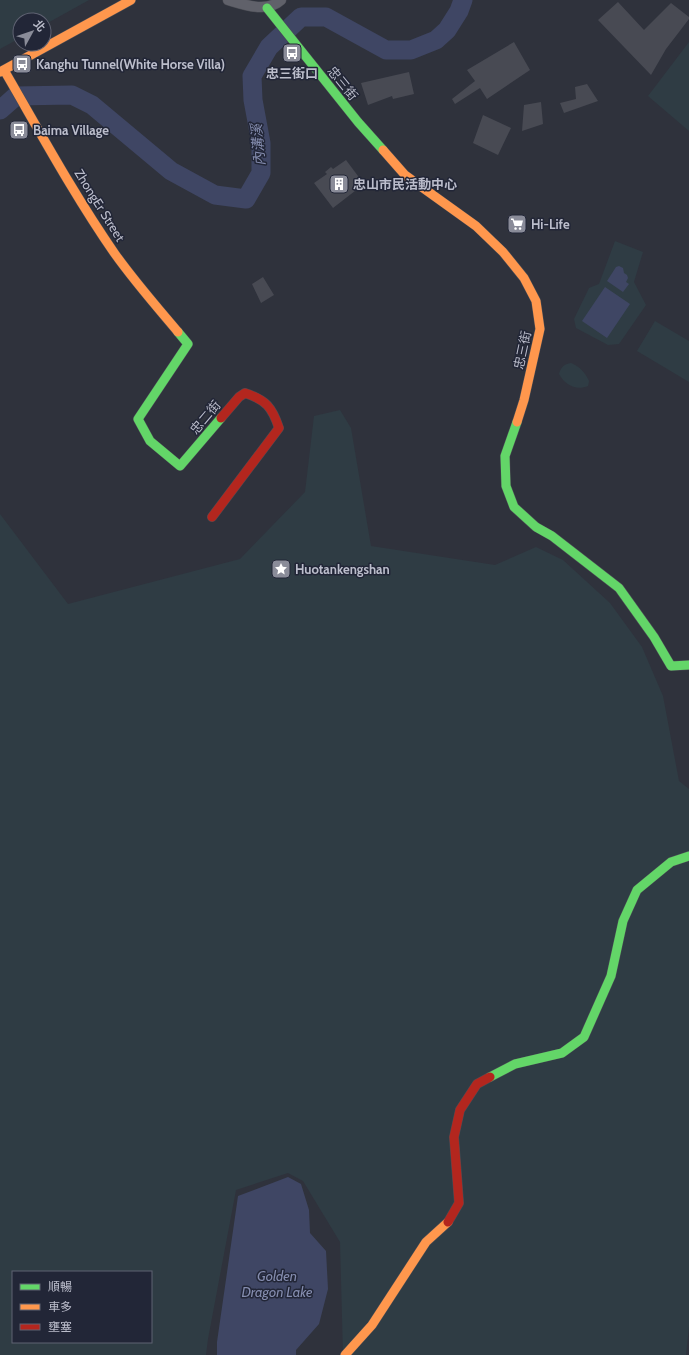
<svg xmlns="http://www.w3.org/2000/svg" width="689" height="1355" font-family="Cabin,'Noto Sans TC',sans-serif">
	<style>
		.green { fill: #2f3c44; fill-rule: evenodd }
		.water { fill: #3f4664 }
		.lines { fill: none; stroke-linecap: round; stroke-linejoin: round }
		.river { stroke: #3f4664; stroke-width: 19 }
		.building { fill: #484a53 }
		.street-casing { stroke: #4b4d55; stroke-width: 11 }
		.fast-casing { stroke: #4b4d55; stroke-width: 10 }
		.slow-casing { stroke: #4b4d55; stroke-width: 10 }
		.jam-casing { stroke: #4b4d55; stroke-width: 10 }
		.street { stroke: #60616a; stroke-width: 10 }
		.fast { stroke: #63d668; stroke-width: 9 }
		.slow { stroke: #ff974d; stroke-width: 9 }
		.jam { stroke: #b3261e; stroke-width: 9 }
		.labels { text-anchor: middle; stroke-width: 3; stroke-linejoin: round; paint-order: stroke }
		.poi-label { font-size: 13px; font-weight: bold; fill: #bbbdcb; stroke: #222637; text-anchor: start }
		.street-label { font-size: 13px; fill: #bbbdcb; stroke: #222637 }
		.water-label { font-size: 14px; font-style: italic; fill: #858daf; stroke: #222637 }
	</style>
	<rect width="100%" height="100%" fill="#2f323c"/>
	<!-- green -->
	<path class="green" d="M0,0H89L44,25V20H20V38L0,49Z
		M689,42V131L648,96Z
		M615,241L643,252L634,282L646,305L619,344L608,345L576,328L574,319L589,288L599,284Z
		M655,321L689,341V382L637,351Z
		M571,363C580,367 585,372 589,381L588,386C576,391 565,385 559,374C561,367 564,364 571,363Z
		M340,410L351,428L371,546L495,565L536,547L563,560L610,603L642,647L663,696L679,781L689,789V1327L686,1355H343L340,1242L303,1181L288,1173L236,1190L208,1339L206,1355H0V514L68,604L240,559L305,492L314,416ZM13,1272H151V1342H13Z"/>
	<!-- water -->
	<path class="water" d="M619,266L623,268L624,273L627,275L628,278L626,282L629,284L623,292L607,281L616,267Z
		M605,287L630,304L607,338L582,321Z
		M288,1177L301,1184L309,1210L310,1233L326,1251L328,1289L319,1324L296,1350V1355H217V1342L238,1196Z"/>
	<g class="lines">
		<!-- river -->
		<path class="river" d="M0,110L16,96L72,95L92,105L171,171L215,195L246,199L261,173V143L253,100L252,76L269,47L301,17H326L386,50H411L436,40L447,30L459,11L463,0"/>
	</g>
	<!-- building -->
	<path class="building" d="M618,2L644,30L671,3L689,17V19L666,49L651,75L598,20Z
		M514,42L530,70L487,99L480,88L455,104L452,99L475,81L467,70Z
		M409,72L414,94L393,99L392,96L368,105L361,83Z
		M587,84L598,101L564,113L560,103L576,99L575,87Z
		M541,102L543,124L522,131L524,105Z
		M483,115L511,128L498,155L473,143Z
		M346,160L364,184L333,208L314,183L327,174L325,172L331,167L333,169Z
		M263,277L274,295L261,303L252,284Z"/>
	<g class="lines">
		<!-- street casing -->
		<g class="street-casing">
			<path id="street" d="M228,0C245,5 267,13 281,0"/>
		</g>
		<!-- fast casing -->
		<g class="fast-casing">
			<path id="fast" d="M267,8L358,122L383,150
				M178,332L188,344L138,419L150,441L180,466L221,418
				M517,422L505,456L506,486L514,507L536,527L552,536L619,588L654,637L671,666L689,665
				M490,1077L515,1064L562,1053L584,1037L611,976L623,921L637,890L671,862L689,856"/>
		</g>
		<!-- slow casing -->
		<g class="slow-casing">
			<path id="slow" d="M4,70C40,132 74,195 115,254C135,282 157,307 178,332
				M0,72L131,0
				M383,150L405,175L476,226L503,252L524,278L536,301L540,329L524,400L517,422
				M345,1355L372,1325L426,1242L448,1222"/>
		</g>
		<!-- jam casing -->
		<g class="jam-casing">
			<path id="jam" d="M212,517L279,428C272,407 266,400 245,393L239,397L221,418
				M448,1222L459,1203L454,1137L460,1110L477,1084L490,1077"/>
		</g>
		<!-- street -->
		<use href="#street" class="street"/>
		<!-- fast -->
		<use href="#fast" class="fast"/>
		<!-- slow -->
		<use href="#slow" class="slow"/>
		<!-- jam -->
		<use href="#jam" class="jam"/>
	</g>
	<!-- icons -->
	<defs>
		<g id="bus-square" transform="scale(1)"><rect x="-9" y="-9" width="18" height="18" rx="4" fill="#8a8c99" stroke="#222637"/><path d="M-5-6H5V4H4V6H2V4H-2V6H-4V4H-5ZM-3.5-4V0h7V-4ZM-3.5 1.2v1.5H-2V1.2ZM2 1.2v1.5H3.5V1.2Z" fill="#fff"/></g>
		<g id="building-square" transform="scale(1)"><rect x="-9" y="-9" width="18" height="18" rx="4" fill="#8a8c99" stroke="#222637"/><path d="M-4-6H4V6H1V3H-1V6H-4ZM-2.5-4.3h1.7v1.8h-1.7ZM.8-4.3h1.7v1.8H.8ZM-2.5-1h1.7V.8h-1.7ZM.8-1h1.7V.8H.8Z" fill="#fff"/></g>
		<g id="supermarket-square" transform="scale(1)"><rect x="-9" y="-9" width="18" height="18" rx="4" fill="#8a8c99" stroke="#222637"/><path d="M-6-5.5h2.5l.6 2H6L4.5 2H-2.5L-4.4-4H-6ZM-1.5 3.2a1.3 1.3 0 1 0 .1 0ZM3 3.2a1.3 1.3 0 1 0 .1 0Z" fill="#fff"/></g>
		<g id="sight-square" transform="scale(1)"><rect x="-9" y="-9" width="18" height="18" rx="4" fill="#8a8c99" stroke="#222637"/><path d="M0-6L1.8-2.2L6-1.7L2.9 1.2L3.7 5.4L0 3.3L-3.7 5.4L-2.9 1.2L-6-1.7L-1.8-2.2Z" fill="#fff"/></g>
	</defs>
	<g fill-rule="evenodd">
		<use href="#bus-square" x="292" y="53"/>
		<use href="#bus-square" x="22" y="64"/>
		<use href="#bus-square" x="19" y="130"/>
		<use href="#building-square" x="339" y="184"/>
		<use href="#supermarket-square" x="517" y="224"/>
		<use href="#sight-square" x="281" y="569"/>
	</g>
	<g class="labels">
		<!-- poi labels -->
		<g class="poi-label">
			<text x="36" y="69">Kanghu Tunnel(White Horse Villa)</text>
			<text x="292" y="78" text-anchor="middle">忠三街口</text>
			<text x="33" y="135">Baima Village</text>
			<text x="353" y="189">忠山市民活動中心</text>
			<text x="531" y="229">Hi-Life</text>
			<text x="295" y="574">Huotankengshan</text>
		</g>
		<!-- street labels -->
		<g class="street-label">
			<text transform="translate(343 83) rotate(51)" y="5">忠三街</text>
			<text transform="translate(100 205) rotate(58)" y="5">ZhongEr Street</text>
			<text transform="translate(522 350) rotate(-78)" y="5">忠三街</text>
			<text transform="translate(205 417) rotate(-50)" y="5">忠二街</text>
		</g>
		<!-- water labels -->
		<g class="water-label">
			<text transform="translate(258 145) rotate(-95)" y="5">內溝溪</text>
			<text x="277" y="1281">Golden<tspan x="277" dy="16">Dragon Lake</tspan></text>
		</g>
	</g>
	<!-- legend -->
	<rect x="12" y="1271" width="140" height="72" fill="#222637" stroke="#5f6272"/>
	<rect x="20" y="1284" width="20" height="6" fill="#63d668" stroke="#5f6272"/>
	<text x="48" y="1291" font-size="12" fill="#bbbdcb">順暢</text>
	<rect x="20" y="1304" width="20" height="6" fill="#ff974d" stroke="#5f6272"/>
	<text x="48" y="1311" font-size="12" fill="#bbbdcb">車多</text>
	<rect x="20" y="1324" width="20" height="6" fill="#b3261e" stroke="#5f6272"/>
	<text x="48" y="1331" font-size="12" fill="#bbbdcb">壅塞</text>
	<!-- north arrow -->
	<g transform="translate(32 32) rotate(50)"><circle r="19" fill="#222637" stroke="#5f6272"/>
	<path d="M0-3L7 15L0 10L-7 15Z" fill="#8a8c99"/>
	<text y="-6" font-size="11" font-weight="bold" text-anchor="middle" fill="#bbbdcb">北</text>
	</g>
</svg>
